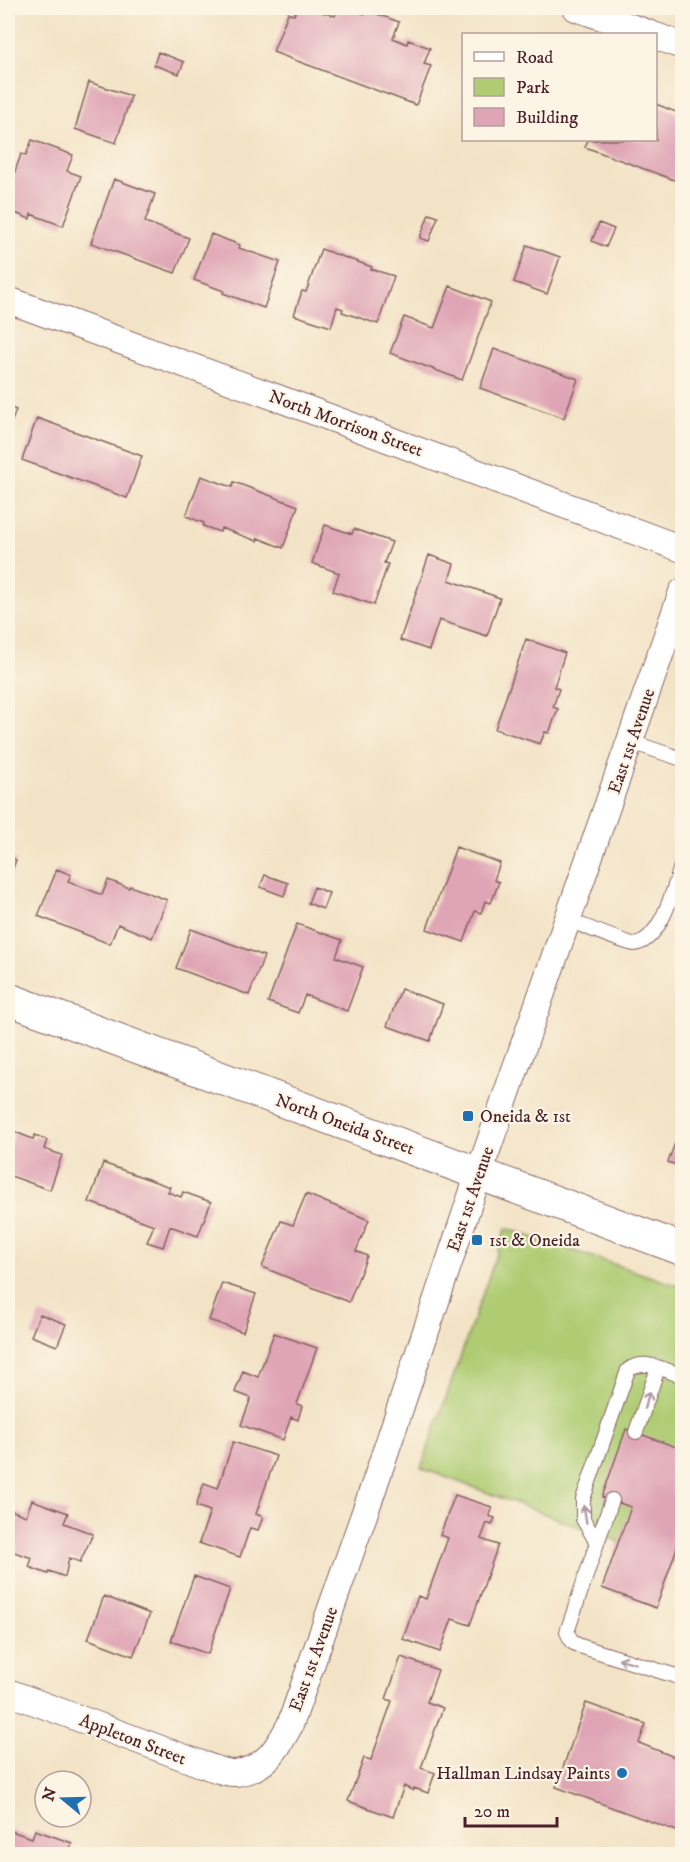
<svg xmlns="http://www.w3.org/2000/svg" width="690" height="1862" font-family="'IM FELL DW Pica',serif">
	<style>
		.green { fill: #afcc73; stroke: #7c764f; stroke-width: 1.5 }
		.building { fill: #dfa4b5 }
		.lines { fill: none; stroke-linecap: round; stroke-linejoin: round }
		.service-casing { stroke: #856461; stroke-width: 16 }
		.minor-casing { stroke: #856461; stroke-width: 28 }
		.tertiary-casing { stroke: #856461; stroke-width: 34 }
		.service { stroke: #fff; stroke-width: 14 }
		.minor { stroke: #fff; stroke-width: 26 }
		.tertiary { stroke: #fff; stroke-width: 32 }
		.oneway { stroke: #ae9aa0 }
		.poi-dot { fill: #1f6fb2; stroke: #fcf5e5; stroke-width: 2 }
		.labels { text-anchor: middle; stroke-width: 4.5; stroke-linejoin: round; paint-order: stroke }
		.street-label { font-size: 18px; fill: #4a1f2b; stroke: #fcf5e5 }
		.poi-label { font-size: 18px; fill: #4a1f2b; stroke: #fcf5e5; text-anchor: start }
	</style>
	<rect width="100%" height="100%" fill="#fcf5e5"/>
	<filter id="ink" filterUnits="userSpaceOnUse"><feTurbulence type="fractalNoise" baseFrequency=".0167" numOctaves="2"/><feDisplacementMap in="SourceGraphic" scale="12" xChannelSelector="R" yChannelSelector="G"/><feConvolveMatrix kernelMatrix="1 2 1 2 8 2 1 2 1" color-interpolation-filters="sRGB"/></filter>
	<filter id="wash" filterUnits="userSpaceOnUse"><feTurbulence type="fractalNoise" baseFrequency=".008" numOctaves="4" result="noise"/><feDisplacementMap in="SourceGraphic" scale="24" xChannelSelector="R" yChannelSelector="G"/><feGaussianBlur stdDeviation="1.35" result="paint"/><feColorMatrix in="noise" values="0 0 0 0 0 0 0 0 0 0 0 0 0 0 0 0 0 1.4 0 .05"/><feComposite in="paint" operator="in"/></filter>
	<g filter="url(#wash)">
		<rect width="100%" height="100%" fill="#f3e3c6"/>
		<!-- green -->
		<path class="green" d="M506,1228L682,1287V1565L421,1468Z"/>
		<g id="blocks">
			<!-- building -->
			<path class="building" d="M297,8H319L323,9L322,12L335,16L338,8H345L365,14L366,10L399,22L393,38L407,44L408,40L430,48L424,64L431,66L416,105L273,52L288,13L294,15Z
				M158,52L184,62L179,74L154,65Z
				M89,82L131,96L116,143L75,129Z
				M656,104L678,113V111L682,112V183L585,147L588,140H656Z
				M32,140L73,155L67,171L81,176L63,226L31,214L30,219L8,210V192L21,154L26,155Z
				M114,179L155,194L145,222L189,238L175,273L91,243Z
				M429,214L438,217L429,241L420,238Z
				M599,223L614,229L606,247L592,241Z
				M211,234L240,245L239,248L280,262L264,308L223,293L224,291L194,280Z
				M527,245L560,257L547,294L514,282Z
				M321,249L372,267L371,269L394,276L378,324L342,312L343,309L337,307L331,327L294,315L302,291L306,292Z
				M450,286L491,302L462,380L390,353L404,317L434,328Z
				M494,349L578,379L564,418L480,388Z
				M8,407L16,410L8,432Z
				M37,418L142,456L127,498L22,460Z
				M201,476L232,487L234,482L298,506L283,548L258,538L257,541L221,528L220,532L203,526L204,523L186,516Z
				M325,525L352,534L354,529L392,542L384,563L388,564L374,605L333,591L339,573L312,563Z
				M429,555L454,564L449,580L500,598L487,636L439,620L429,650L400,640Z
				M526,639L565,653L554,687L559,689L553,707L558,709L549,733L545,732L540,744L495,729Z
				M456,847L500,863L494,880L499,882L491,903L485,901L481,913L475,911L464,942L427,929Z
				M8,857L16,860L8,882Z
				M57,869L71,875L68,881L102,895L108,880L129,888L130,886L167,900L152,938L118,924L110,944L38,916Z
				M265,875L288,883L284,896L260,887Z
				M314,887L329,893L323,909L308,903Z
				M297,924L342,940L336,957L363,967L347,1011L305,995L298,1013L268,1002Z
				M191,929L264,956L249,995L176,968Z
				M401,989L443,1004L430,1041L387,1026Z
				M682,1124V1167L668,1162Z
				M15,1132L33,1139L35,1135L47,1140L44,1149L62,1155L50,1190L8,1175V1153Z
				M103,1163L170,1187L168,1192L181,1197L183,1192L211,1202L198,1236L170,1226L163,1247L147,1242L154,1225L89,1202Z
				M306,1194L369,1220L356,1251L367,1256L349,1302L262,1267L281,1221L293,1225Z
				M222,1283L256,1294L243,1332L209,1320Z
				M40,1314L66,1324L57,1346L31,1336Z
				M274,1333L317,1348L297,1404L302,1406L298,1420L291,1417L283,1440L241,1425L251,1398L235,1392L243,1371L258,1377Z
				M626,1429L682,1449V1533L656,1608L602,1588L631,1507L602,1497Z
				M233,1442L276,1456L256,1514L263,1517L258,1530L250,1528L240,1557L199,1543L210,1511L196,1506L204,1483L218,1488Z
				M455,1495L492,1507L489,1516L495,1518L492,1525L487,1523L481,1539L498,1545L470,1625L452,1619L440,1652L403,1639L418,1596L426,1599L448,1538L440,1535Z
				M32,1500L68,1513L64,1523L93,1534L80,1562L69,1558L65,1577L49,1571L48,1574L29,1567L32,1558L8,1550V1509L26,1516Z
				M194,1576L230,1589L208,1654L171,1641Z
				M104,1596L150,1614L133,1656L88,1639Z
				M401,1657L438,1670L427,1702L443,1708L421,1768L435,1773L428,1793L414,1788L413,1791L404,1786L393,1817L348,1801L364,1758L371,1760L392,1701L386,1699Z
				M586,1703L646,1724L639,1743L682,1760V1833L556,1787Z
				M8,1830L32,1838L35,1830L72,1843L69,1851L78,1854H8Z"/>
		</g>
	</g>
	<g filter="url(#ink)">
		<use href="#blocks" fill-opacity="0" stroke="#856461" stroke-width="1.5"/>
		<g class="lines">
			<!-- service casing -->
			<g class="service-casing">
				<path id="service" d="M631,742L682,759
					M568,920C579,924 627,944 634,944C662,941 675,884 682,863
					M682,1376C665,1370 644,1358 628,1370L583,1499V1519L597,1543L567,1632L572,1642L580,1646L682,1678
					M636,1432L658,1368
					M597,1543L612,1500"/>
			</g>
			<!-- minor casing -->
			<g class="minor-casing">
				<path id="minor" d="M576,8L651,34
					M656,36L682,46
					M8,300L275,397L682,549
					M8,1692L204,1765C213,1768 227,1774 236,1773C266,1769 277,1749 290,1725L372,1492L479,1173L682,592"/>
			</g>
			<!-- tertiary casing -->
			<g class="tertiary-casing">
				<path id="tertiary" d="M8,999L682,1249"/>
			</g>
			<!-- service -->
			<use href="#service" class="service"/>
			<!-- minor -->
			<use href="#minor" class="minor"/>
			<!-- tertiary -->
			<use href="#tertiary" class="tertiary"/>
		</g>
		<!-- one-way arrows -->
		<defs><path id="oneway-shaft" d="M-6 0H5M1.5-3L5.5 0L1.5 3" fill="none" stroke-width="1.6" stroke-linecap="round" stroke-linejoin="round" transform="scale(1.5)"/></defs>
		<g class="oneway">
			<use href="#oneway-shaft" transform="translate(647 1400) rotate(-71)"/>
			<use href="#oneway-shaft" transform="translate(585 1514) rotate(-99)"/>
			<use href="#oneway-shaft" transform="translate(627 1661) rotate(-163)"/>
		</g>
	</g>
	<!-- markers -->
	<g class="poi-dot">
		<rect x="462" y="1110" width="12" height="12" rx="3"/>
		<rect x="471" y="1234" width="12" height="12" rx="3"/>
		<circle cx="622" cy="1773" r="6"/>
	</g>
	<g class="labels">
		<!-- street labels -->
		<g class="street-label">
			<text transform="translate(346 423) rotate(20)" y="6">North Morrison Street</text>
			<text transform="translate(631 741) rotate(-71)" y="6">East 1st Avenue</text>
			<text transform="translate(345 1124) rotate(20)" y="6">North Oneida Street</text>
			<text transform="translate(470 1199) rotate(-71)" y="6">East 1st Avenue</text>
			<text transform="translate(313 1659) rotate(-70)" y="6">East 1st Avenue</text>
			<text transform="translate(133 1739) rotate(21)" y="6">Appleton Street</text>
		</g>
		<!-- poi labels -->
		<g class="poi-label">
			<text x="480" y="1122">Oneida &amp; 1st</text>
			<text x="489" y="1246">1st &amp; Oneida</text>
			<text x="610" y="1779" text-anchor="end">Hallman Lindsay Paints</text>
		</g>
	</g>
	<!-- margin -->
	<rect width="690" height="1862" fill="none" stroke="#fcf5e5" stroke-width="30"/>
	<!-- legend -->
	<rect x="462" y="33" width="195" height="108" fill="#fcf5e5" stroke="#b59f9b" stroke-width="1.5"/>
	<rect x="474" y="52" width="30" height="9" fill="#ffffff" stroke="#b59f9b" stroke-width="1.5"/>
	<text x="516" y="63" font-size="18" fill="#4a1f2b">Road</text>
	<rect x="474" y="78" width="30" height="18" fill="#afcc73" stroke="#b59f9b" stroke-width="1.5"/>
	<text x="516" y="93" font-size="18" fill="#4a1f2b">Park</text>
	<rect x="474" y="108" width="30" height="18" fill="#dfa4b5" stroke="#b59f9b" stroke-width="1.5"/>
	<text x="516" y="123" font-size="18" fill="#4a1f2b">Building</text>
	<!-- north arrow -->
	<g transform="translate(63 1799) rotate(289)"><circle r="28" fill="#fcf5e5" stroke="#b59f9b" stroke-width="1.5"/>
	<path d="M0-4.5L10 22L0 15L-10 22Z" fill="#1f6fb2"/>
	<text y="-9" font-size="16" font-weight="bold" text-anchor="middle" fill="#4a1f2b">N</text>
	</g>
	<!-- scale -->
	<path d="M465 1817v9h92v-9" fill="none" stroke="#4a1f2b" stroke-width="3"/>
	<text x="474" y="1817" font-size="18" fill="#4a1f2b" stroke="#fcf5e5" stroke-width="4.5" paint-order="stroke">20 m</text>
</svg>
